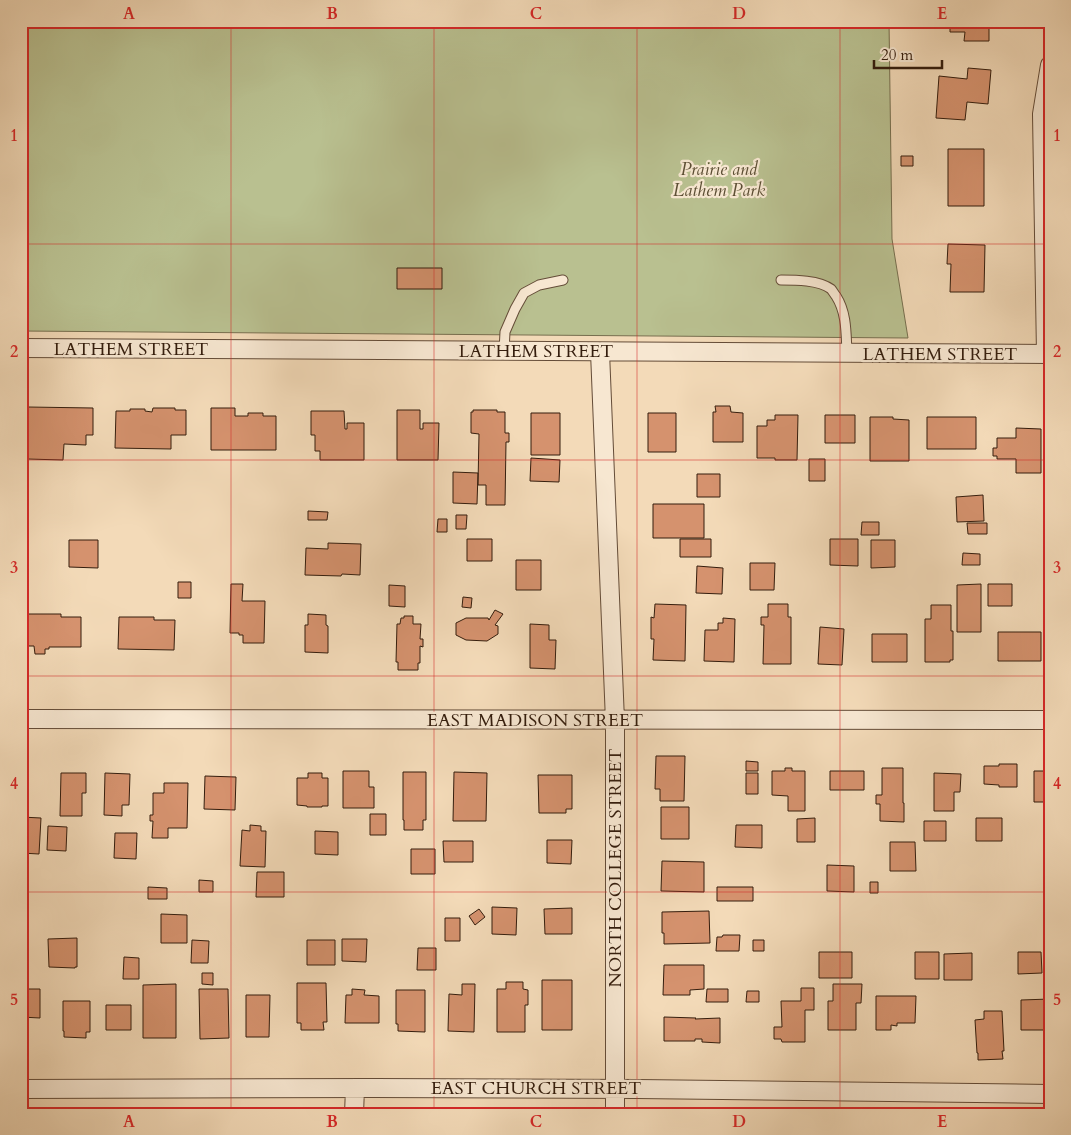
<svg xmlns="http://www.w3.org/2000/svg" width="1071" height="1135" font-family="Cardo,serif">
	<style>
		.green { fill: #b9c090; stroke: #766e4e }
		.building { fill: #d5926e; stroke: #341d0d }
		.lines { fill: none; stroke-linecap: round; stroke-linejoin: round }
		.lane-casing { stroke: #644c38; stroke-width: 11 }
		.street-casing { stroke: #644c38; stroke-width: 20 }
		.lane { stroke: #f7e7d1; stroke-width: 9 }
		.street { stroke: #f7e7d1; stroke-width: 18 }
		.grid { fill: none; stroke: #d62828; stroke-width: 1; stroke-opacity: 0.55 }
		.labels { text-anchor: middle; stroke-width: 4.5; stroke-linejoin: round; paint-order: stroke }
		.park-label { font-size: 18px; font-style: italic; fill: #5c4e34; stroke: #f7e7d1 }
		.street-label { font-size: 18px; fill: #341d0d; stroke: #f7e7d1 }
		.neatline { fill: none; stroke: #d62828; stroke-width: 2 }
		.grid-label { font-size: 16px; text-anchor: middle; font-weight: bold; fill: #d62828 }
	</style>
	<rect width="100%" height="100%" fill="#f3dab8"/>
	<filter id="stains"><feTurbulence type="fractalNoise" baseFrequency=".004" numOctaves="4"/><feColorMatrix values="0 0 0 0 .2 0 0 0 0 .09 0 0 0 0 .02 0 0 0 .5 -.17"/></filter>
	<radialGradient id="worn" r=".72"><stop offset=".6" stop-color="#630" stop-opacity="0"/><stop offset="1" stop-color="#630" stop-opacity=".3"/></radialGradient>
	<!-- green -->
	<path class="green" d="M21,21H889L892,239L908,338L21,331Z"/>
	<!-- building -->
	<path class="building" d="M950,21H989V41H964L965,32H950Z
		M968,68L991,70L988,104L967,102L965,120L936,118L939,76L967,79Z
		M948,149H984V206H948Z
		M901,156H913V166H901Z
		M948,244L985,245L984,292H950L951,264H947Z
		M397,268H442V289H397Z
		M715,406H730L731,412L743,413V442H713V412H716Z
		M28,407L93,408V435H86V445L64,444L63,460L27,459Z
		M153,408H175V410H186V435H171V449L115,448L116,411H130V409H145V411L152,412Z
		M211,408H235V416H248V413H263V416H276V450H211Z
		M397,410H420V429H423V423H439L438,460H397Z
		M473,410H497V412H505V433H509V442H506L505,505H486V485H478L479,434L471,433V412H473Z
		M311,411H344L345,429H347V423H364V460H320V451H315V435H311Z
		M531,413H560V455H531Z
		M648,413H676V452H648Z
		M775,415H798L797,460H775V458H757V426H767V420H775Z
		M825,415H855V443H825Z
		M870,417H893V419L909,420V461H870Z
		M927,417H976V449H927Z
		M1016,428L1041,429V473H1016V459H997V456H993V448H997V438H1016Z
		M531,458L560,460L559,482L530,481Z
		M809,459H825V481H809Z
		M453,472L478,473L477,504L453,503Z
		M697,474H720V497H697Z
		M983,495L984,521L957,522L956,497Z
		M653,504H704V538H653Z
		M308,511L328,512L327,520H308Z
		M456,515H467L466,529H456Z
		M438,519H447V532H437Z
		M862,522H879V535H861Z
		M967,523H987V534H968Z
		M467,539H492V561H467Z
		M680,539H711V557H680Z
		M830,539H858V566L830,565Z
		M69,540H98V568L69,567Z
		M871,540H895V567L871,568Z
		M328,543L361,544L360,575L342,574L341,576L305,575L306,548L328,549Z
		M963,553L980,554V565H962Z
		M516,560H541V590H516Z
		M750,563H775L774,590H750Z
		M697,566L723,568L722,594L696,593Z
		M178,582H191V598H178Z
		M231,584H243L242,601H265L264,643H243V635H239V633H230Z
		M981,584V632H957V585Z
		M988,584H1012V606H988Z
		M389,585L405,586V607L389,606Z
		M463,597L472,598L471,608L462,607Z
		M655,604L686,605L685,661L653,660L654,639H651V617L654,618Z
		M768,604H788V617H791V664H763L764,625H761V617H768Z
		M931,605H951V631H953V660H950V662H925V619H931Z
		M495,610L503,614L495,625L498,626V634L487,641L466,640L456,635V623L466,618H488L489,620Z
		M22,614H61V617H81V647H49V649H45V654H35L34,646H22Z
		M308,614L326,615V625L328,626V653L305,652V625H308Z
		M404,616H413V624H421L420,639H423V647L420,646V663H418V670H398V662H396L397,624H400L401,618H404Z
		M119,617H154V620H175L174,650L118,649Z
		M723,618L735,619L734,662L704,661L705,630H718V623H723Z
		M530,624L549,625V640H556L555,669L530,668Z
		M820,627L844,629L842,665L818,664Z
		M998,632H1041V661H998Z
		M872,634H907V662H872Z
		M656,756H685L684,801H660V789H655Z
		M746,761L758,762V771H746Z
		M21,764H23L22,808H21Z
		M999,764H1017V787H999V785L984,784V766H999Z
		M785,768H792V771H805V811H788V796L772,795V771H785Z
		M882,768H903V803H904V822L880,821V804H876V795H882Z
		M343,771H369V787H374V808H343Z
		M830,771H864V790H830Z
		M1034,771H1050V816H1049V802H1034Z
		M403,772H426V820H423V830H404V820H403Z
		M454,772L487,773L486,821H453Z
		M61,773H86V793H82V816H60Z
		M105,773L130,774L129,805H122V816L104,815Z
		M308,773H322V778H328V806H322V807H307V806L297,805V778H308Z
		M746,773H758V794H746Z
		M934,773L961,774L960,792H954V811H934Z
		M538,775H572V809H566V813H539Z
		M205,776L236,777L235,810L204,809Z
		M164,783H188L187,828H168V838H152L153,821H150V815H153V793H164Z
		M661,807H689V839H661Z
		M370,814H386V835H370Z
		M21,817L41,818L39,854L21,853Z
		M815,818V842H797V819Z
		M976,818H1002V841H976Z
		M924,821H946V841H924Z
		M250,825L261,826V831H266L265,867L240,866L242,830L250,831Z
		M736,825H762V848L735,847Z
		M48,826L67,827L66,851L47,850Z
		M315,831L338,832V855L315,854Z
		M115,833H137L136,859L114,858Z
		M547,840H572L571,864L547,863Z
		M443,841H473V862H444Z
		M890,842H915L916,871H890Z
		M411,849H435V874H411Z
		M662,861L704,862V892L661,891Z
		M827,865L854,866V892L827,891Z
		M257,872H284V897H256Z
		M199,880L213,881V892H199Z
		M870,882H878V893H870Z
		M148,887L167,888V899H148Z
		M717,887H753V901H717Z
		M492,907L517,908L516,935L492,934Z
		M572,908V934H545L544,909Z
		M479,909L485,917L475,925L469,916Z
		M709,911L710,943L664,944V933H662V912Z
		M161,914L187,915V943H161Z
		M445,918H460V941H445Z
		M723,935H740L739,951H716L717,937H722Z
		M77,938V967H75V968L49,967L48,939Z
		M342,939H367L366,962L342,961Z
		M192,940L209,941L208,963H191Z
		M307,940H335V965H307Z
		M753,940H764V951H753Z
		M418,948H436V970H417Z
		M819,952H852V978H819Z
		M915,952H939V979H915Z
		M1018,952H1041L1042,973L1018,974Z
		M972,953V980H944V954Z
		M124,957L139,958V979H123Z
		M664,965H704V989L690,990V995H663Z
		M202,973H213V985L202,984Z
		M542,980H572V1030H542Z
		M506,982H523V989L528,990V1005H525V1032H497V989H506Z
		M297,983H326L327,1022H323L324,1030H301V1023H297Z
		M176,984V1038H143V985Z
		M462,984H475L474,1032L448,1031L449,994L462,995Z
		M833,984H862L861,1003H856V1030H828V1001H833Z
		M801,988H814V1010H805V1042H782L781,1039H774V1027H782L781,1001H801Z
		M21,989H40V1018L21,1017Z
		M199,989H228L229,1038L200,1039Z
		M352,989L365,990L364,995L379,996V1023H345L346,995H352Z
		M707,989H728V1002H706Z
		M396,990H425V1032L398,1031V1024H396Z
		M747,991H759V1002H746Z
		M246,995H270L269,1037H246Z
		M876,996H916L915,1023H897V1026L891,1025V1030H876Z
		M1050,999V1030H1021V1000Z
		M63,1001H90V1032H86V1038L64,1037V1031H63Z
		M106,1005H131V1030H106Z
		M984,1011H1002L1004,1051H1002L1003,1059L978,1060V1053H977L975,1020L984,1019Z
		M664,1017L696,1018L695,1019L720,1018V1043L702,1042V1039H695V1041H664Z"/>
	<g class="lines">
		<!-- lane casing -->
		<g class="lane-casing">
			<path id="lane" d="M781,280C795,280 819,280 831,289C832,290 835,295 836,296C847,313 846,334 847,353
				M504,351L505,332L515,309L524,293L539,285L563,280"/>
		</g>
		<!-- street casing -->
		<g class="street-casing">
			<path id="street" d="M21,348L1050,354
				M600,352L615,721V1114
				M1046,354L1042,114L1050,65
				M21,719L1050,720
				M21,1089L373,1088L638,1089L1050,1094
				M354,1114L355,1088"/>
		</g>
		<!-- lane -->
		<use href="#lane" class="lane"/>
		<!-- street -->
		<use href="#street" class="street"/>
	</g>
	<!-- grid -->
	<path class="grid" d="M231,21V1114M434,21V1114M637,21V1114M840,21V1114M21,244H1050M21,460H1050M21,676H1050M21,892H1050"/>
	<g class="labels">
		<!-- park labels -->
		<g class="park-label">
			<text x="719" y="175">Prairie and<tspan x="719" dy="21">Lathem Park</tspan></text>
		</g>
		<!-- street labels -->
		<g class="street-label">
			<text x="131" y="355">LATHEM STREET</text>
			<text x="536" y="357">LATHEM STREET</text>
			<text x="940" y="360">LATHEM STREET</text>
			<text x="535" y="726">EAST MADISON STREET</text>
			<text transform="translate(615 868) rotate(-90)" y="6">NORTH COLLEGE STREET</text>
			<text x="536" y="1094">EAST CHURCH STREET</text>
		</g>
	</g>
	<!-- margin -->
	<rect width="1071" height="1135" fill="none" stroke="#f3dab8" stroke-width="55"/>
	<!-- scale -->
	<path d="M874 60v8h68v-8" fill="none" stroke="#341d0d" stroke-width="2.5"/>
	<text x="881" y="60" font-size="15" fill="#341d0d" stroke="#f7e7d1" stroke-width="4" paint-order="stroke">20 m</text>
	<rect x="28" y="28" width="1016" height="1080" class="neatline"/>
	<g class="grid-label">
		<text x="129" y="19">A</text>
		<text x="332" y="19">B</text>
		<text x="536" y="19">C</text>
		<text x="739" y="19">D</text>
		<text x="942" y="19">E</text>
		<text x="14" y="141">1</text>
		<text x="1057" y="141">1</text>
		<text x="14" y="357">2</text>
		<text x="1057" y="357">2</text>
		<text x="14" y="573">3</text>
		<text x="1057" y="573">3</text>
		<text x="14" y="789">4</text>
		<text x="1057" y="789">4</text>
		<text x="14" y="1005">5</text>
		<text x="1057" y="1005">5</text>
		<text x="129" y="1127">A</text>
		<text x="332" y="1127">B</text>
		<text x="536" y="1127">C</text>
		<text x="739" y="1127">D</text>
		<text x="942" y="1127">E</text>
	</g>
	<rect width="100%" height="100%" filter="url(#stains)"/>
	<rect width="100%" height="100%" fill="url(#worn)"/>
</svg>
